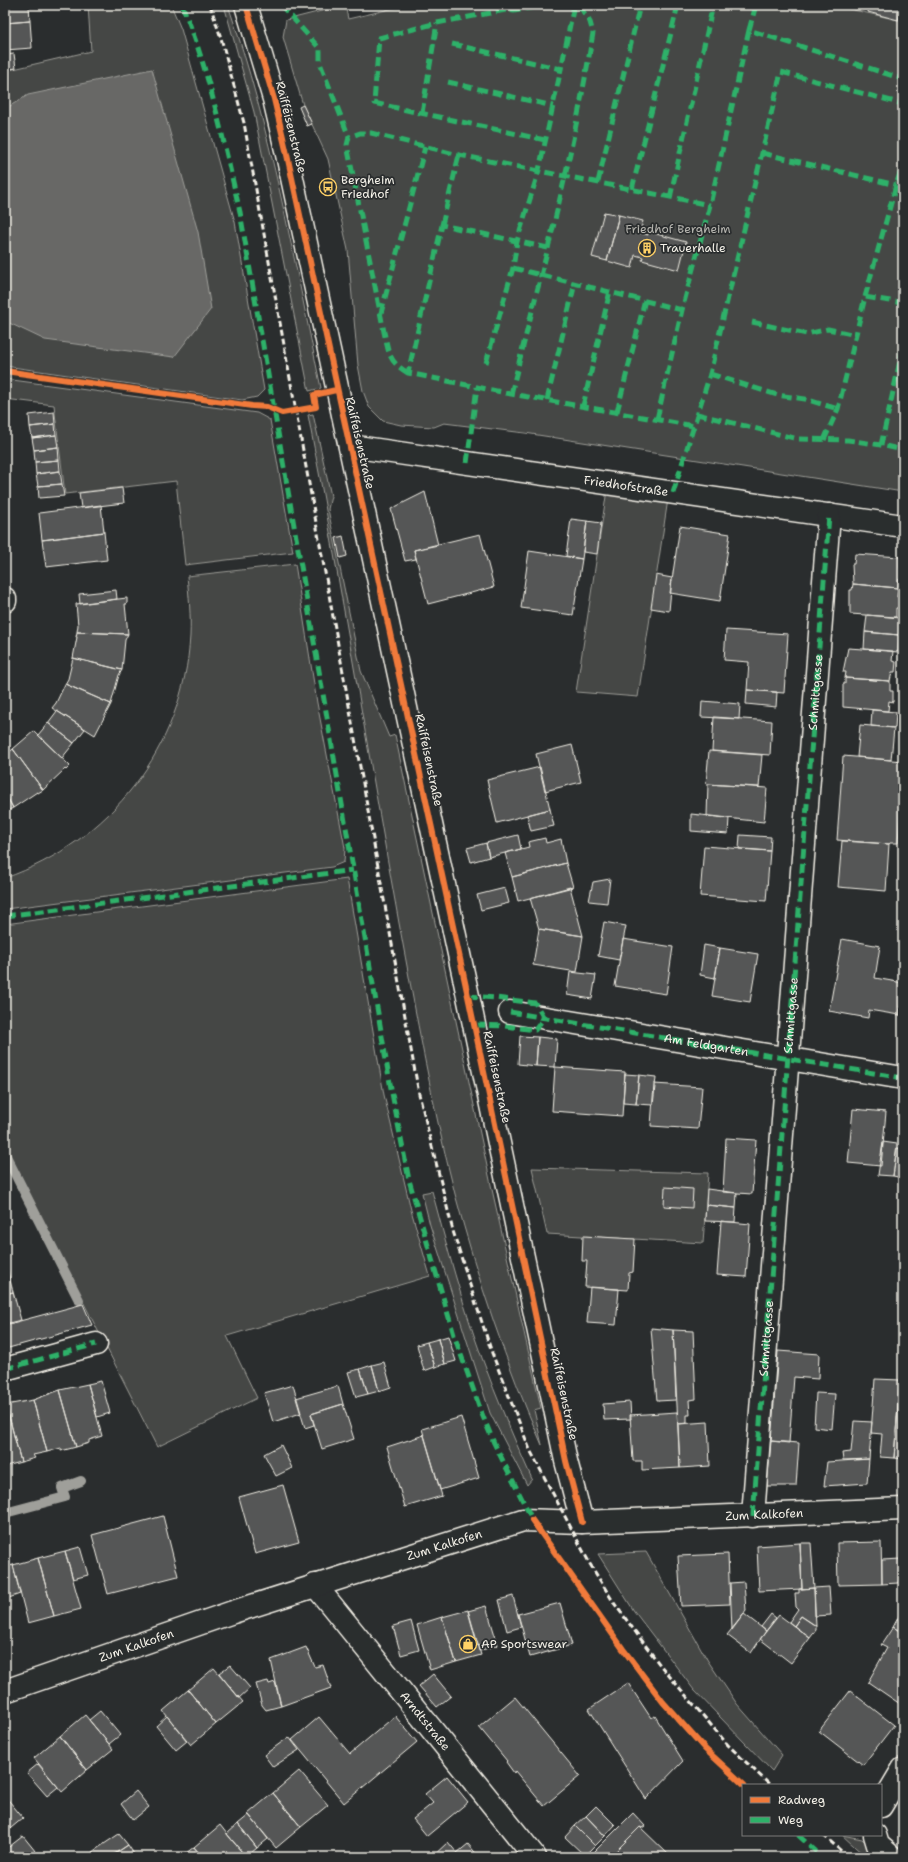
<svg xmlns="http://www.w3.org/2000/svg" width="908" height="1862" font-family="'Shantell Sans',sans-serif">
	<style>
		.green { fill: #444645; stroke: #9c9c96 }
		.water { fill: #676866; stroke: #9f9f9a }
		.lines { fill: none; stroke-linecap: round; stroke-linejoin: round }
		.stream { stroke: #9f9f9a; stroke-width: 10 }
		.building { fill: #555756; stroke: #f4f1e8 }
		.street-casing { stroke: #f4f1e8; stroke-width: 25 }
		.secondary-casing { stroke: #f4f1e8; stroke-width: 25 }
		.street { stroke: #2a2d2e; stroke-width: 22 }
		.secondary { stroke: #2a2d2e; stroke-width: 22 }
		.rail { stroke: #f4f1e8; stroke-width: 3; stroke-dasharray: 6 3; stroke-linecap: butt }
		.quiet { stroke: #2db169; stroke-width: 5; stroke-dasharray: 10 5; stroke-linecap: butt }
		.cycleway-casing { stroke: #2a2d2e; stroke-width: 8 }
		.cycleway { stroke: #f17a3a; stroke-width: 6 }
		.labels { text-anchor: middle; stroke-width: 3.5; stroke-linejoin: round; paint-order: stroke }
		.street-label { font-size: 12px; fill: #f4f1e8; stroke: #2a2d2e }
		.poi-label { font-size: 12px; fill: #f4f1e8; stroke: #2a2d2e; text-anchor: start }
		.park-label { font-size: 12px; fill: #b6b5af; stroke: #2a2d2e }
	</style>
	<rect width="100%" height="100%" fill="#2a2d2e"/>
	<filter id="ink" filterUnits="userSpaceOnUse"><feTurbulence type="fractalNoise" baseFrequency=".025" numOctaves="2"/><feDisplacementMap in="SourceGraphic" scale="8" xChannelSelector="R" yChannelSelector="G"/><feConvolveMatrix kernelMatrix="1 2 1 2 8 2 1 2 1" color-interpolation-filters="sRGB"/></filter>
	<g filter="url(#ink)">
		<!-- green -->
		<path class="green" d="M88,5H171L181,29L235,222L264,390L257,397L242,400L5,366V71L91,51Z
			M224,5H228C271,129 294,260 321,388L309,391L254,112Z
			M345,5L348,19L407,5H831L903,21V492L525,433L444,423L434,427L401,425L383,421L369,407L363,391L358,365L348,250L328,159L303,105L283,37L286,20Z
			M5,379L257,413L270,420L293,552L185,565L176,481L65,494L54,405L5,399Z
			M313,414L331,496L328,509L361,671L389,737L395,735L491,1185L541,1408L534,1410L542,1445C506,1364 478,1280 455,1194C432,1105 416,1014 399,923C368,754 341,584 308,415Z
			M607,490L668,499L638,697L576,692Z
			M295,564L317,703L345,848L344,862L332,867L5,909V878C110,842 184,747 190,636C191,616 189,596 187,576Z
			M347,879L384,1095L411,1210L430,1276L227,1336L257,1398L157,1447L5,1148V924Z
			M532,1168L708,1173L703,1243L547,1234Z
			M432,1191C447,1247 462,1303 482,1358C497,1399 514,1439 532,1479L527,1485L490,1413L430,1225L422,1193Z
			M646,1552L708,1661L737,1704L782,1755L772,1771L694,1690L634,1611L598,1554Z
			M842,1835L862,1839L883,1857H866Z"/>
		<!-- water -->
		<path class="water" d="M152,69L198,232L211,309L174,357L45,340L5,321V109L28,95Z"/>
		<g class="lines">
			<!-- stream -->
			<path class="stream" d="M5,1154L79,1300
				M5,1513L65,1497L62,1488L81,1481"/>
		</g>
		<!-- building -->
		<path class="building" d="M5,5H29L30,21L5,23Z
			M869,5H902L898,20L868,12Z
			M30,21L32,48L5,50V23Z
			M14,54L16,68L5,70V55Z
			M303,105L312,124L307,126L299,107Z
			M604,212L619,215L607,261L592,257Z
			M619,215L643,221L640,233L648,235L649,232L686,242L679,270L642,260L643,257L635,255L632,268L607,261Z
			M54,412L55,424L30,427L29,415Z
			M55,424L56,435L32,438L30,427Z
			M56,435L58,447L34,450L32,438Z
			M58,447L59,460L35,462L34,450Z
			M59,460L60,471L36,474L35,462Z
			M60,471L62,484L38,486L36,474Z
			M62,484L64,496L39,498L38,486Z
			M122,488L124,503L81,508L79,493Z
			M425,492L438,545L414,550L416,559L405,561L391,509Z
			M101,505L104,532L42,540L39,513Z
			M571,519L587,521L582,559L566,556Z
			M587,521L601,523L597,554L583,552Z
			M680,526L730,534L720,601L670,593Z
			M104,532L107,560L46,567L42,540Z
			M480,534L494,587L428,604L414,550Z
			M343,536L347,556L340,558L336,538Z
			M529,551L582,559L573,615L521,608Z
			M855,554L900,557V568H902V579H899L898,588L853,584L852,564H854Z
			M656,575L672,578L669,611L651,608Z
			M853,584L898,588L897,597H900V608H896V617L850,614V590H852Z
			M116,590L117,599L80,604L79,594Z
			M127,598V604H125L128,634L77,632L78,625L76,604Z
			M867,615L900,618L899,635L865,632Z
			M726,630L788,634L784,693L747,690L749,662L724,660Z
			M77,632L128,634L125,640L122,670L73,658L77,637H76Z
			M865,632L899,635L898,652L864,649Z
			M848,648L893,651L892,661L896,662L895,672H892L890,681L845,678L846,672H843Z
			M73,658L122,670L119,675L111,704L65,684L68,679Z
			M845,678L890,681V691H893V702L889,701L888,711L843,707V684H845Z
			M65,684L111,704L95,735L52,708L56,703Z
			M747,690L777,692L776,707L746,704Z
			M702,701L740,704L739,719L701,717Z
			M872,710L896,712L895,728L871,726Z
			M57,711L85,729L74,743L48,723Z
			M714,717L772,721L770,755L712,751Z
			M48,723L74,743L62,758L38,735Z
			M860,725L894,728L891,760L857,757Z
			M34,731L70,766L66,770L65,769L43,790L13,749Z
			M572,745L581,782L545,791L536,754Z
			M13,749L43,790L38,793L37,792L13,808L5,793V756Z
			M709,751L762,755L759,787L706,784Z
			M843,756L903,761L898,843H890L889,844L837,840Z
			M540,767L550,809L497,823L487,780Z
			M708,784L767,788L764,822L707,816Z
			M5,793L13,808L7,811L5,810Z
			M550,809L554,826L531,831L527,815Z
			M691,814L729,818L728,834L691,831Z
			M518,835L521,849L489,857L486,843Z
			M740,835L771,837L770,851L739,849Z
			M545,838L546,843L561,839L566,863L512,877L505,853L529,847L528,842Z
			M842,841L889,844L886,891L838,887Z
			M486,843L489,857L471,862L467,848Z
			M704,846L770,851L766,901L700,896Z
			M566,863L573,887L518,901L512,877Z
			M610,879L607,903L589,901L593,882Z
			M570,887L583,936L539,929L530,898Z
			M505,888L509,903L481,910L477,895Z
			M604,922L626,926L619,960L598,956Z
			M539,929L583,936L577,972L533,965Z
			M623,939L673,947L666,994L615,986Z
			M842,939L880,946L875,978L903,983L899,1015L869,1010L868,1018L829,1011Z
			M704,945L720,948L715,978L700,975Z
			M720,948L758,954L750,1002L712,996Z
			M570,972L596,975L592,999L567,995Z
			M903,991V1016L899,1015Z
			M520,1036L538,1037L536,1066L518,1064Z
			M538,1037L557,1039L555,1067L536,1066Z
			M555,1067L625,1072L622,1116L552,1111Z
			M625,1074L639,1075L636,1104L623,1103Z
			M639,1075L656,1077L653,1105L636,1104Z
			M654,1084L702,1087L698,1129L651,1126Z
			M853,1109L886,1112L881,1166L848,1163Z
			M726,1138L756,1140L752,1194L723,1192Z
			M883,1142L897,1144L893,1176L878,1175Z
			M897,1148L903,1149V1178L893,1176Z
			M665,1187L693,1189L692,1208L664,1206Z
			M707,1189L737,1193L736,1208L706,1205Z
			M706,1205L736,1208L735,1222L705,1221Z
			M721,1221L750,1224L746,1277L717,1275Z
			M583,1236L635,1239L633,1272L629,1273L628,1290L585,1287L587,1261H582Z
			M6,1264L13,1292L5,1294V1265Z
			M590,1287L619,1289L616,1325L587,1323Z
			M13,1292L21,1320L5,1324V1294Z
			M83,1304L92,1325L5,1349V1325Z
			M651,1328L673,1330L676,1400L657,1401Z
			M673,1330L693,1331L696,1399L689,1400L690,1415H687V1423L678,1424Z
			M448,1336L456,1361L445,1364L438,1339Z
			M438,1339L445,1364L435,1367L427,1342Z
			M427,1342L435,1367L424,1371L417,1345Z
			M778,1351L819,1354L818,1379L794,1377L789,1443L771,1441Z
			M384,1362L391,1387L379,1391L372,1365Z
			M372,1365L379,1391L368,1394L360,1369Z
			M360,1369L368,1394L356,1397L348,1372Z
			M875,1379L900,1380L894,1458L880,1457L882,1434L871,1433Z
			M900,1380L903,1381V1459L894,1458Z
			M101,1381L110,1413L97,1417L88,1384Z
			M88,1384L102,1436L89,1440V1443L76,1447L60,1390Z
			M293,1385L301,1413L273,1422L264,1393Z
			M338,1386L343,1404L311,1414L314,1425L305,1428L296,1398Z
			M60,1390L76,1447L61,1451V1448L47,1452L33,1400Z
			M816,1393L835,1394L832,1429L814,1427Z
			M33,1400L47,1452L33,1455L35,1458L21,1462L6,1405Z
			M630,1402L631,1419L604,1420L603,1404Z
			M343,1404L354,1439L322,1449L311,1414Z
			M6,1405L21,1462L6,1466L5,1463Z
			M677,1412L680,1468L642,1470V1461H633L630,1415Z
			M461,1417L479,1478L440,1490L422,1429Z
			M854,1421L872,1422L869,1459L843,1460L842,1453L851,1452Z
			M708,1422L710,1466L680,1468L678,1424Z
			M424,1435L442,1496L405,1507L387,1447Z
			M771,1441L799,1443L796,1486H767Z
			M281,1445L292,1468L276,1476L264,1454Z
			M869,1459L867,1483L824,1486L827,1462Z
			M283,1485L299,1542L255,1554L239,1497Z
			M163,1516L178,1576L108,1594L92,1535Z
			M881,1542L882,1584L838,1585L837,1543Z
			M800,1543L802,1589L759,1591L757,1546Z
			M800,1543H811L814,1588L802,1589Z
			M80,1547L88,1575L73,1579L65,1551Z
			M65,1551L81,1609L54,1616L38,1558Z
			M728,1554L730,1604L681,1606L678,1556Z
			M38,1558L54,1616L28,1623L13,1565Z
			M901,1559V1577L898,1583L882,1584V1560Z
			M13,1565L20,1594L6,1599L5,1567Z
			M744,1582L746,1611L732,1630L730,1583Z
			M829,1587L831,1615L815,1616L814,1588Z
			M814,1588L816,1626L801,1616L794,1626L789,1622L798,1609L796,1607L795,1593H799V1589Z
			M513,1596L521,1627L507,1631L499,1600Z
			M560,1603L572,1645L530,1657L518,1614Z
			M486,1606L498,1645L479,1651L468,1611Z
			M903,1609V1633L893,1627Z
			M468,1610L481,1655L456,1662L442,1617Z
			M744,1614L766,1631L751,1653L727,1635Z
			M771,1614L776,1618L766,1631L761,1627Z
			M779,1615L810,1638L791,1663L760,1639Z
			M801,1616L816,1626V1630L810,1638L794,1626Z
			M442,1617L456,1662L430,1670L417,1625Z
			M411,1621L419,1650L401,1655L393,1626Z
			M893,1627L903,1633V1706L868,1682L887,1648L881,1645Z
			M306,1647L315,1667L323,1665L331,1688L281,1706L271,1660Z
			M230,1665L250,1688L239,1698L219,1673Z
			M214,1668L243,1702L216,1724L188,1690Z
			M433,1674L451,1696L437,1707L419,1686Z
			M268,1681L269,1684L275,1682L281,1706L266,1710L262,1705L256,1684Z
			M628,1683L651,1718L655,1716L683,1761L646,1799L589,1709Z
			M188,1690L216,1724L191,1745L163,1711Z
			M850,1691L894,1725L863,1765L819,1731Z
			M515,1697L580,1776L544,1806L515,1771L514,1773L506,1762L507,1761L479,1727Z
			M100,1711L120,1735L109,1744L89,1720Z
			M85,1715L113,1749L87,1770L60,1736Z
			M167,1716L187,1741L176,1750L156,1726Z
			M395,1716L417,1742L344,1803L292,1740L319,1717L350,1754Z
			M60,1736L87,1770L62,1792L34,1758Z
			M289,1737L299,1750L273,1767L264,1755Z
			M38,1764L58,1787L47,1796L27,1773Z
			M299,1771L328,1805L301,1827L273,1793Z
			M447,1776L468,1802L427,1836L413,1819L433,1803L425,1794Z
			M136,1791L149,1807L133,1820L121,1804Z
			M273,1793L301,1827L276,1848L248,1814Z
			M5,1796L23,1818L5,1833Z
			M596,1806L615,1825L605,1836L586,1816Z
			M633,1813L645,1826L642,1828L640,1827L610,1857H595L592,1854Z
			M249,1815L268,1839L257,1848L238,1824Z
			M586,1816L605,1836L595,1846L575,1826Z
			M238,1824L257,1848L246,1857L227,1834Z
			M220,1825L227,1834L246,1857H202L194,1847Z
			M575,1826L595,1846L585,1856L565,1837Z
			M640,1827L668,1854L666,1857H610Z
			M119,1834L128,1845L110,1857H97L92,1852Z
			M23,1836L40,1857H5V1850Z
			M448,1842L457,1853L451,1857H432Z
			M468,1844L479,1857H451L457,1853Z
			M128,1845L136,1857H110Z
			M194,1847L202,1857H181Z"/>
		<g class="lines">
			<!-- street casing -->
			<g class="street-casing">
				<g id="street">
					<path id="s1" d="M350,446L903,526"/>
					<path d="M5,599V601"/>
					<path d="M510,1012L903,1078"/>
					<path d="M5,1369L96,1344"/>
					<path d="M753,1516L829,515"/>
					<path id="s2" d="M315,1585L535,1857"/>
					<path d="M881,1806L903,1769"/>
					<path d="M875,1835L878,1845L892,1857"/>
				</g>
			</g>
			<!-- secondary casing -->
			<g class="secondary-casing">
				<g id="secondary">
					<path d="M246,5L274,99L286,150L468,996L566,1461L582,1522"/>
					<path id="s3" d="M5,1691L233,1612L523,1520L582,1522L903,1509"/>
				</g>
			</g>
			<!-- street -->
			<use href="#street" class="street"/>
			<!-- secondary -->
			<use href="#secondary" class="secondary"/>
			<!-- rail -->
			<path class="rail" d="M210,5L221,38L244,123L419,1094L453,1231L476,1304L492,1353L530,1450L590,1564L614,1603L660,1665L728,1745L770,1785
				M823,1835L848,1857"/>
			<!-- quiet -->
			<g class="quiet">
				<path d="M182,5C209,69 224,144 240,212L390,1083L409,1180L454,1335L482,1414L494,1443L534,1523"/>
				<path d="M281,5L320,49V63L349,137"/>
				<path d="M749,30L756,5"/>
				<path d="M452,44L561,69L574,5"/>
				<path d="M448,82L553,106"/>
				<path d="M422,113L437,23"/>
				<path d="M545,140L374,103L379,38L437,23L506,10L514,11L547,5"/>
				<path d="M762,153L896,185"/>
				<path d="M598,182L640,5"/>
				<path d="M632,189L678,5"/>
				<path d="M670,198L713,5"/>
				<path d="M442,225L459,155"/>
				<path d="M548,248C566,176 581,105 593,33L590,22L579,5"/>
				<path d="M513,268L682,310"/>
				<path d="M865,297L896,185L903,165"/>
				<path d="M381,313L425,147"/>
				<path d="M752,322L807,334L828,329L856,335"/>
				<path d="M903,348L881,445L903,450"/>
				<path d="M486,363L513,268L517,241L539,170L561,69"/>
				<path d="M408,373C388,361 389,353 384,332L347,145L349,137L360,133H371L459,155L710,205"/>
				<path d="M710,374L777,395L805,399L838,409"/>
				<path d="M511,394L548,248L442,225L408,373L511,394L694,426"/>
				<path d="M547,400L575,283"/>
				<path d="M583,406L610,291"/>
				<path d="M617,412L645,300"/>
				<path d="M697,414L798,439L848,440L881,445"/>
				<path d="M657,419L682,310L710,205L749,30L903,79"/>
				<path d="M824,440L838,409L865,297L903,303"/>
				<path d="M467,463L477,387"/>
				<path d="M673,493L710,374L781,72L903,104"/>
				<path d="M5,599V601"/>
				<path d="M5,916L353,870"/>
				<path d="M468,996L496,998L535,1003L544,1018L535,1030L505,1026L474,1025"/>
				<path id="s4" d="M510,1012L903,1078"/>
				<path d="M5,1369L96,1344"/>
				<path id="s5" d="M753,1516L829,515"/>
				<path d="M798,1835L822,1857"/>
			</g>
			<!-- cycleway casing -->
			<g class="cycleway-casing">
				<path id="cycleway" d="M246,5L274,99L286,150L468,996L566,1461L582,1522
					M5,371L252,406L267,407L282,413L316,407L314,395L336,390
					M532,1520L623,1649L663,1702L705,1749L744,1785"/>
			</g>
			<!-- cycleway -->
			<use href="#cycleway" class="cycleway"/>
		</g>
	</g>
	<!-- icons -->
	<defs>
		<g id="bus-ring" transform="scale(0.9)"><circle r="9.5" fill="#2a2d2e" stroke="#ffd166" stroke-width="1.5"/><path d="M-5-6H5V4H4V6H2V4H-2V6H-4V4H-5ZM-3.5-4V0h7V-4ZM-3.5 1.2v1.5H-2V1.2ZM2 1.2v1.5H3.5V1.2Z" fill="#ffd166"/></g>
		<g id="building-ring" transform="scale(0.9)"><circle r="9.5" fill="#2a2d2e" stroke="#ffd166" stroke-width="1.5"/><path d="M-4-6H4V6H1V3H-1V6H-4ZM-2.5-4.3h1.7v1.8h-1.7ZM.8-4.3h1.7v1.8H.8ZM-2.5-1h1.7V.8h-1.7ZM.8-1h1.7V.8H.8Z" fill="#ffd166"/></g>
		<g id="shop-ring" transform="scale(0.9)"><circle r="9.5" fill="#2a2d2e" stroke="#ffd166" stroke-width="1.5"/><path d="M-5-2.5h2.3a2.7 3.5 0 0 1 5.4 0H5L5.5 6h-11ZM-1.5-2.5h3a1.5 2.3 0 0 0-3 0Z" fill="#ffd166"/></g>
	</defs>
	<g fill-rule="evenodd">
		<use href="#bus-ring" x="328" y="187"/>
		<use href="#building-ring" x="647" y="248"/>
		<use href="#shop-ring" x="468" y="1644"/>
	</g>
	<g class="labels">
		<!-- street labels -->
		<g class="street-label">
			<text transform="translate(291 127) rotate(76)" y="4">Raiffeisenstraße</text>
			<text transform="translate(360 443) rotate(77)" y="4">Raiffeisenstraße</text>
			<text dy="4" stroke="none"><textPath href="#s1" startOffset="279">Friedhofstraße</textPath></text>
			<text dy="4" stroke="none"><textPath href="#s5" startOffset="826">Schmittgasse</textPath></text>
			<text transform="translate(429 760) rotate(78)" y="4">Raiffeisenstraße</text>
			<text dy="4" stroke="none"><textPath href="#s5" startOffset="502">Schmittgasse</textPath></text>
			<text dy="4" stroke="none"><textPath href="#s4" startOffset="199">Am Feldgarten</textPath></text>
			<text transform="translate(497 1077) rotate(78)" y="4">Raiffeisenstraße</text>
			<text dy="4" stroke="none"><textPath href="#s5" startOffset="178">Schmittgasse</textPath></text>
			<text transform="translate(564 1394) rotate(78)" y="4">Raiffeisenstraße</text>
			<text dy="4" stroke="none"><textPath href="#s3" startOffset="787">Zum Kalkofen</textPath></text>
			<text dy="4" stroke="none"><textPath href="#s3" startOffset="463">Zum Kalkofen</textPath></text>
			<text dy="4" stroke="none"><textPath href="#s3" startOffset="139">Zum Kalkofen</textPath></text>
			<text dy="4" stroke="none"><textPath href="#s2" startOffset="175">Arndtstraße</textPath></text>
		</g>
		<!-- poi labels -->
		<g class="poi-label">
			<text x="341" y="184">Bergheim<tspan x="341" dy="14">Friedhof</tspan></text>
			<text x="660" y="252">Trauerhalle</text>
			<text x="481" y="1648">AP Sportswear</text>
		</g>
		<!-- park labels -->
		<g class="park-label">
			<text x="678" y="233">Friedhof Bergheim</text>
		</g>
	</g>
	<!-- margin -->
	<rect width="908" height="1862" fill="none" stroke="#2a2d2e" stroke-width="20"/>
	<rect x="10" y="10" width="888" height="1842" fill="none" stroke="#f4f1e8" stroke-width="1.5" filter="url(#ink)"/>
	<!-- legend -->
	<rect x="742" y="1784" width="140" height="52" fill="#2a2d2e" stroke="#7b7b78"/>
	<rect x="750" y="1797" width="20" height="6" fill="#f17a3a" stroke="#7b7b78"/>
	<text x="778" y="1804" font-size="12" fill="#f4f1e8">Radweg</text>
	<rect x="750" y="1817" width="20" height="6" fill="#2db169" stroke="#7b7b78"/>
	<text x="778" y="1824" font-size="12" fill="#f4f1e8">Weg</text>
</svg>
